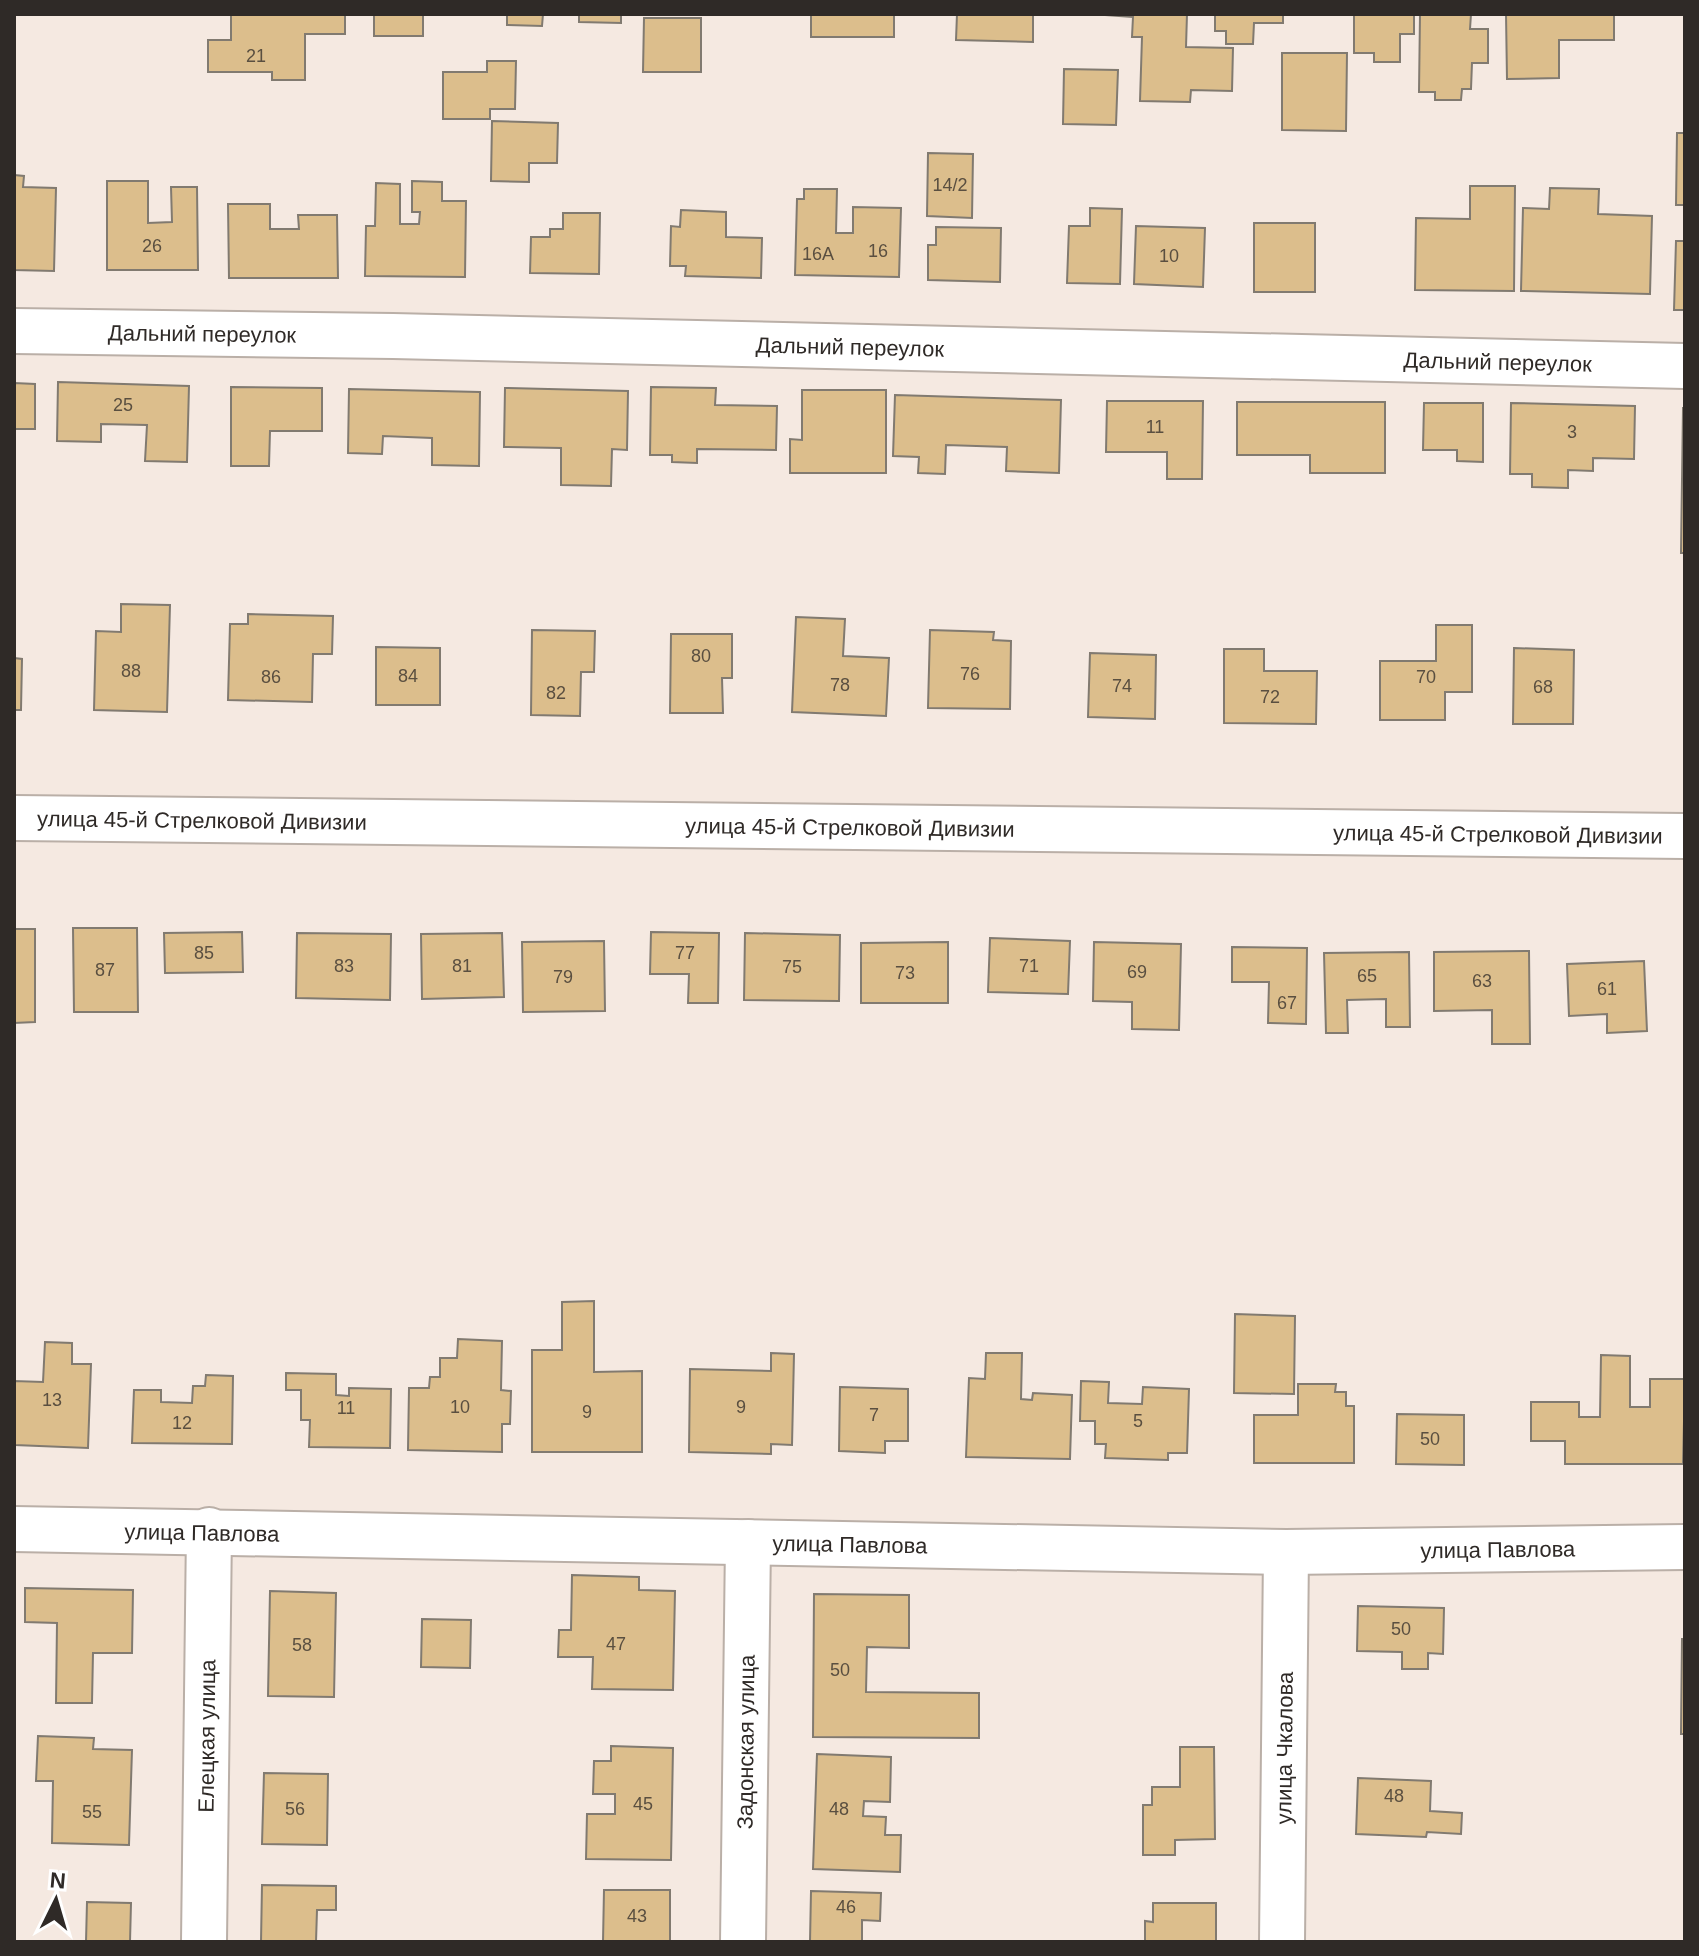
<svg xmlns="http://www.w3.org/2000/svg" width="1699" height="1956" font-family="Helvetica,sans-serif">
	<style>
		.building { fill: #dcbe8c; stroke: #817a70; stroke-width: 2 }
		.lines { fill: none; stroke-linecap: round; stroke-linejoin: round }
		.minor-casing { stroke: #baafa7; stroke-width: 48 }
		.major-casing { stroke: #baafa7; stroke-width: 48 }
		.minor { stroke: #fff; stroke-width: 44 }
		.major { stroke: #fff; stroke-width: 44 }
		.labels { text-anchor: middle; stroke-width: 7; stroke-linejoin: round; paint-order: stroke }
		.number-label { font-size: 18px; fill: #5a4f40 }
		.street-label { font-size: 22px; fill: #2f2a27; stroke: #fff }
	</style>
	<rect width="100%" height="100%" fill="#f5e9e1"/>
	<!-- building -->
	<path class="building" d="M231,14H345V34H305V80H272V72H208V40H231Z
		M374,14H423V36H374Z
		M507,14H543L542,26L507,25Z
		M567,14H621V23L579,22V14Z
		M811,14H894V37H811Z
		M957,14H1033V42L956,40Z
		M1187,14L1186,47L1233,48L1232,91L1191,90L1190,102L1140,101L1142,37H1132L1133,17L1091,14Z
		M1215,14H1283V23H1254L1253,44H1226V31H1215Z
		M1354,14H1414V34H1400V62H1374V53H1354Z
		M1420,14H1471L1470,29H1488V63H1472L1471,89H1462L1461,100H1435V92H1419Z
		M1506,14H1614V40H1559V78L1507,79Z
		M644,18H701V72H643Z
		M1282,53H1347L1346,131L1282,130Z
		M487,61H516L515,109H490V119H443V72H487Z
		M1064,69L1118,70L1116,125L1063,124Z
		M492,121L558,123L557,163H529V182L491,181Z
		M1677,133H1685V205H1676Z
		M928,153L973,154L972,218L927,216Z
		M14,175L24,176L23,187L56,188L54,271L14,270Z
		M107,181H148V223L172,222L171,187H197L198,270H107Z
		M412,181L442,182V201H466L465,277L365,276L366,226H375L376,183L400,184V224H419L420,212H412Z
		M1470,186H1515L1514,291L1415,290L1416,218L1470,219Z
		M1550,188L1599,189L1598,214L1652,216L1650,294L1521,291L1523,208L1549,209Z
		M804,189H837L836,233H853V207L901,208L899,277L795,275L797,199H804Z
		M228,204H270V229H299L298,215H337L338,278H229Z
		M1090,208L1122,209L1120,284L1067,283L1069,226H1090Z
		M681,210L726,212V237L762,238L761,278L685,276L686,266H670L671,226L680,227Z
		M563,213H600L599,274L530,273L531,237H550V229H563Z
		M1254,223H1315V292H1254Z
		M1136,226L1205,228L1203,287L1134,284Z
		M936,227L1001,228L1000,282L928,280V245H936Z
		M1676,241H1685V310H1674Z
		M58,382L189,386L187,462L145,461L147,425L101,424V442L57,441Z
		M14,383L35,384V429H14Z
		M231,387L322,388V431H270L269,466H231Z
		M651,387L716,388L715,405L777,406L776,450L697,449V463L672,462V455H650Z
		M505,388L628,391L627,450L612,449L611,486L561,485V448L504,447Z
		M349,389L480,392L479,466L432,465V438L383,436L382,454L348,453Z
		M802,390H886V473H790V439L802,440Z
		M895,395L1061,400L1059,473L1006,471L1007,447L946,445L945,474L918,473L919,457L893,456Z
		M1107,401H1203L1202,479H1167V452H1106Z
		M1237,402H1385V473H1310V455H1237Z
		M1424,403H1483V462L1457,461V450H1423Z
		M1511,403L1635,406L1634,459L1593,458V471L1568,470V488L1532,487V474H1510Z
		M1683,408H1685V553H1681Z
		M121,604L170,605L167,712L94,710L96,631L121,632Z
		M248,614L333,616L332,654H313L312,702L228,700L230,624H248Z
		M796,617L845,619L843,656L889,658L886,716L792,712Z
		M1436,625H1472V692H1445V720H1380V661H1436Z
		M532,630L595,631L594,672H581L580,716L531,715Z
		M930,630L994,632L993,640L1011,641L1010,709L928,708Z
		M671,634H732V678H722L723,713H670Z
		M376,647L440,648V705H376Z
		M1514,648L1574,650L1573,724H1513Z
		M1224,649H1264V671H1317L1316,724L1224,723Z
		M1090,653L1156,655L1155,719L1088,717Z
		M14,658L22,659L21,710H14Z
		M73,928H137L138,1012H74Z
		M14,929H35V1022L14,1023Z
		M242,932L243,972L165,973L164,933Z
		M651,932L719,933L718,1003H688L689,974H650Z
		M297,933L391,934L390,1000L296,998Z
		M502,933L504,997L422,999L421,934Z
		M745,933L840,935L839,1001L744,1000Z
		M990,938L1070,941L1068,994L988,992Z
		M604,941L605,1011L523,1012L522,942Z
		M948,942V1003H861V943Z
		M1094,942L1181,944L1179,1030L1132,1029V1002L1093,1001Z
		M1232,947L1307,948L1306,1024L1268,1023L1269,982H1232Z
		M1529,951L1530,1044H1492V1010L1434,1011V952Z
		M1409,952L1410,1027H1386V999L1347,1000L1348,1033H1326L1324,953Z
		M1644,961L1647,1031L1607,1033V1014L1569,1016L1567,964Z
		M594,1301V1372L642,1371V1452H532V1350H562V1302Z
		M1235,1314L1295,1316L1294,1394L1234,1393Z
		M458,1339L502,1341L501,1390L511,1391L510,1424H502V1452L408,1450L409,1388H429L430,1377H440V1358H457Z
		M45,1342L72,1343V1364H91L88,1448L15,1445L14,1381L43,1382Z
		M771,1353L794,1354L792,1445L771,1444V1454L689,1452L690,1369L771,1371Z
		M986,1353H1022L1021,1399L1032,1400L1033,1393L1072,1395L1070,1459L966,1457L969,1378L985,1379Z
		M1601,1355L1630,1356V1407H1650V1379H1685L1683,1464H1565V1441H1531V1402H1579V1417H1600Z
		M286,1373L336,1374V1395L349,1396V1388L391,1389L390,1448L309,1447L310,1420H301V1390H286Z
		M206,1375L233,1376L232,1444L132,1443L134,1390H161V1402L192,1403L193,1386H205Z
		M1081,1381L1109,1382L1108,1403L1142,1404L1143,1387L1189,1389L1187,1453H1168V1460L1105,1458L1106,1444H1095V1421H1080Z
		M1298,1384H1336L1335,1392H1346V1406H1354V1463H1254V1415H1298Z
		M840,1387L908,1389V1441H885V1453L839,1451Z
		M1397,1414L1464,1415V1465L1396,1464Z
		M572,1575L639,1577V1590L675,1591L673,1690L592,1689L593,1657H558L559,1630H571Z
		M25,1588L133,1590L132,1653H93L92,1703H56L57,1623L25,1622Z
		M270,1591L336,1593L334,1697L268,1696Z
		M814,1594L909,1595V1648L867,1647L866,1692L979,1693V1738L813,1737Z
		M1358,1606L1444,1608L1443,1654L1428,1653V1669H1402V1652L1357,1651Z
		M422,1619L471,1620L470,1668L421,1667Z
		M1682,1639H1685V1734H1681Z
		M38,1736L94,1738L93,1749L132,1750L129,1845L52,1843L53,1781H36Z
		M611,1746L673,1748L671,1860L586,1859L587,1814H615V1794H593L594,1761H611Z
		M1180,1747H1214L1215,1839L1175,1840V1855H1143V1805H1152V1787H1180Z
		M817,1754L891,1757L890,1802L864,1801L863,1816L886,1817L885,1835H901L900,1872L813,1869Z
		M264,1773L328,1774L327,1845L262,1844Z
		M1358,1778L1431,1781L1430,1811L1462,1813L1461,1834L1427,1832L1426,1837L1356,1834Z
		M262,1885L336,1886V1910H317L316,1942H261Z
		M604,1890H670V1942H603Z
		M811,1891L881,1893L880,1921L862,1920V1942H810Z
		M87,1902L131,1903L130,1942H86Z
		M1153,1903H1216V1942H1120L1145,1941V1921L1153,1922Z"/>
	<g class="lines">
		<!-- minor casing -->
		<g class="minor-casing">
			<g id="minor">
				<path id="s1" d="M14,331L393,336L1685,366"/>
				<path id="s2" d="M14,1529L1286,1552L1685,1547"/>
				<path id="s3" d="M204,1942L209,1530"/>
				<path id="s4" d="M743,1942L748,1542"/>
				<path id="s5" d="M1282,1942L1286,1552"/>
			</g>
		</g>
		<!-- major casing -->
		<g class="major-casing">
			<g id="major">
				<path id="s6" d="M14,818L1685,836"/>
			</g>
		</g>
		<!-- minor -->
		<use href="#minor" class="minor"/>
		<!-- major -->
		<use href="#major" class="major"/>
	</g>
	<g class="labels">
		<!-- number labels -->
		<g class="number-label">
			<text x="256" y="62">21</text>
			<text x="950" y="191">14/2</text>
			<text x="152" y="252">26</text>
			<text x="878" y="257">16</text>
			<text x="818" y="260">16А</text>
			<text x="1169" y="262">10</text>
			<text x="123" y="411">25</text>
			<text x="1155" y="433">11</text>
			<text x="1572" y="438">3</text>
			<text x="701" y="662">80</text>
			<text x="131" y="677">88</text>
			<text x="970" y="680">76</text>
			<text x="408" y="682">84</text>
			<text x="271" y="683">86</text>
			<text x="1426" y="683">70</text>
			<text x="840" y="691">78</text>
			<text x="1122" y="692">74</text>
			<text x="1543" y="693">68</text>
			<text x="556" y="699">82</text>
			<text x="1270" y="703">72</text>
			<text x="204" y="959">85</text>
			<text x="685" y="959">77</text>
			<text x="344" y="972">83</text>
			<text x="462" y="972">81</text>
			<text x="1029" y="972">71</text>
			<text x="792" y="973">75</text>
			<text x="105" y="976">87</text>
			<text x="1137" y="978">69</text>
			<text x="905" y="979">73</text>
			<text x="1367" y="982">65</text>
			<text x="563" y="983">79</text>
			<text x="1482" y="987">63</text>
			<text x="1607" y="995">61</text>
			<text x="1287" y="1009">67</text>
			<text x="52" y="1406">13</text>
			<text x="460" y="1413">10</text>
			<text x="741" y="1413">9</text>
			<text x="346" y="1414">11</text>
			<text x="587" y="1418">9</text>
			<text x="874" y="1421">7</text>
			<text x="1138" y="1427">5</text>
			<text x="182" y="1429">12</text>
			<text x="1430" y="1445">50</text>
			<text x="1401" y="1635">50</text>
			<text x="616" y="1650">47</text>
			<text x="302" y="1651">58</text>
			<text x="840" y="1676">50</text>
			<text x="1394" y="1802">48</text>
			<text x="643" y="1810">45</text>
			<text x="295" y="1815">56</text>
			<text x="839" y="1815">48</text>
			<text x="92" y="1818">55</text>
			<text x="846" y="1913">46</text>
			<text x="637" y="1922">43</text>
		</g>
		<!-- street labels -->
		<g class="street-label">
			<text dy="8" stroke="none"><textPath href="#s1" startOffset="188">Дальний переулок</textPath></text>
			<text dy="8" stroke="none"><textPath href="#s1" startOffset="836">Дальний переулок</textPath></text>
			<text dy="8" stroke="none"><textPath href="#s1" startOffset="1484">Дальний переулок</textPath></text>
			<text dy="8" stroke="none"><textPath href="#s6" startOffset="188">улица 45-й Стрелковой Дивизии</textPath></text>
			<text dy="8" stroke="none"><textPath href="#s6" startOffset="836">улица 45-й Стрелковой Дивизии</textPath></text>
			<text dy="8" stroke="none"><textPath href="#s6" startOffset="1484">улица 45-й Стрелковой Дивизии</textPath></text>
			<text dy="8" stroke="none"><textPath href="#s2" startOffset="188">улица Павлова</textPath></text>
			<text dy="8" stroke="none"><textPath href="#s2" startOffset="836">улица Павлова</textPath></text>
			<text dy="8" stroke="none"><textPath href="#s2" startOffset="1484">улица Павлова</textPath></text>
			<text dy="8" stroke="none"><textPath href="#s3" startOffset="206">Елецкая улица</textPath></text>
			<text dy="8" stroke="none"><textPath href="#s4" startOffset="200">Задонская улица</textPath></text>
			<text dy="8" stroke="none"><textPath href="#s5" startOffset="194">улица Чкалова</textPath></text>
		</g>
	</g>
	<!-- border -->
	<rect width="1699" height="1956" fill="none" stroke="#2f2a27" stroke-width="32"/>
	<!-- north arrow -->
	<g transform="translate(56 1900) rotate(5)" stroke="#ffffff" stroke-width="6" paint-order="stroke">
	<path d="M0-6L14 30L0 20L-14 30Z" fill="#2f2a27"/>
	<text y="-12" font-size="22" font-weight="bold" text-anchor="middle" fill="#2f2a27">N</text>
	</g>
</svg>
